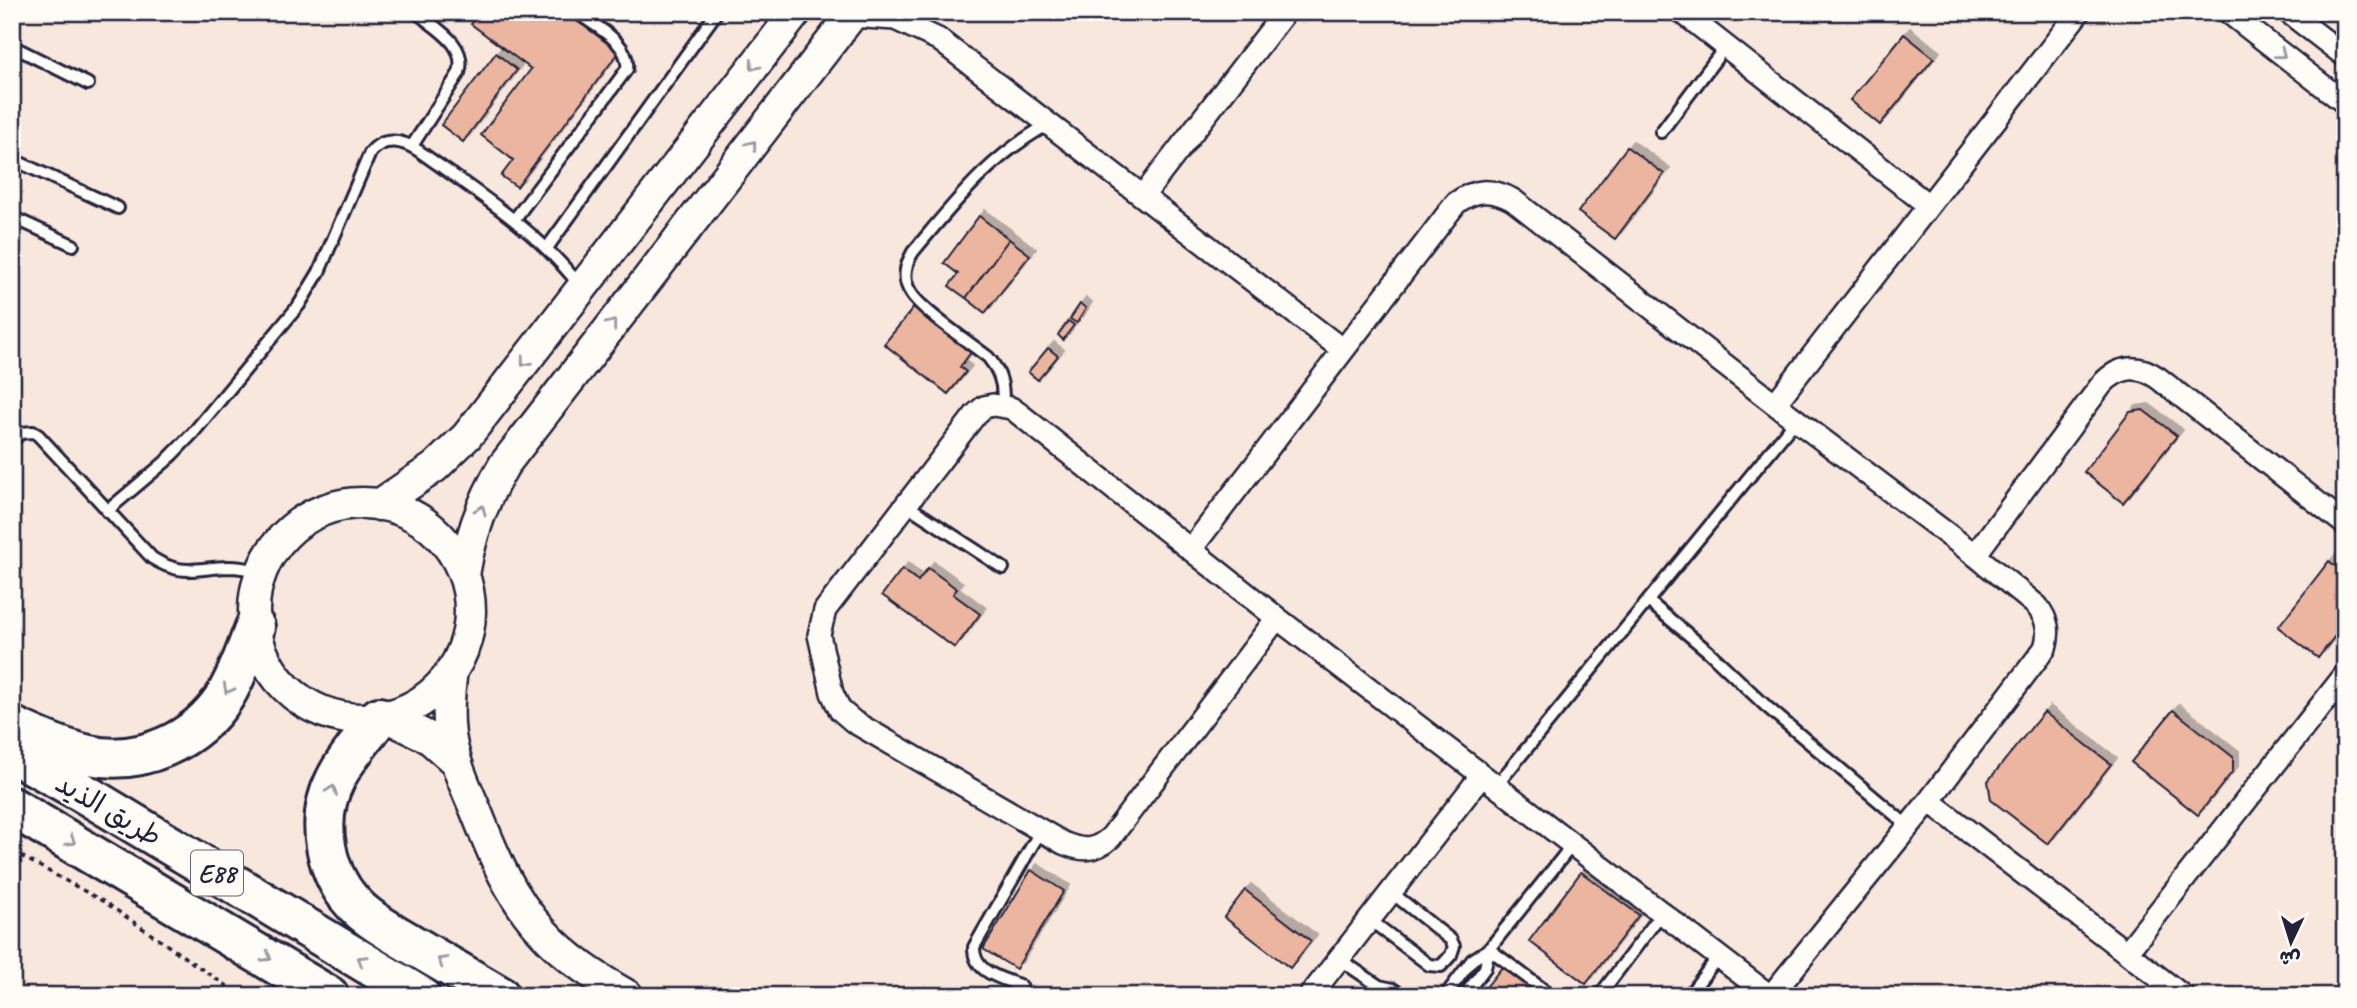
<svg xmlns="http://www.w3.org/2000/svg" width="2357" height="1008" font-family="Caveat,'Playpen Sans Arabic',sans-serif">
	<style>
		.building { fill: #ebb5a0; stroke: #22223b; stroke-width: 2; filter: url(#shadow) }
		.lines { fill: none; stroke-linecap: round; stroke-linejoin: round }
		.lane-casing { stroke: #22223b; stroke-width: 16 }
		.street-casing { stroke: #22223b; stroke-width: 26 }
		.secondary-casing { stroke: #22223b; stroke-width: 35 }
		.highway-casing { stroke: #22223b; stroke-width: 44 }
		.path { stroke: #22223b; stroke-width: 3.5; stroke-dasharray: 5 5; stroke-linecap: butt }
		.lane { stroke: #fdfcf7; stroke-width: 10 }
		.street { stroke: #fdfcf7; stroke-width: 21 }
		.secondary { stroke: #fdfcf7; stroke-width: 30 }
		.highway { stroke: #fdfcf7; stroke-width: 38 }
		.oneway { stroke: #9a9aa2 }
		.labels { text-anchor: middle; stroke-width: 5; stroke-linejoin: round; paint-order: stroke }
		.shield { fill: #fdfcf7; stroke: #646373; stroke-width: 2 }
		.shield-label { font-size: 26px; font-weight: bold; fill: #22223b }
		.street-label { font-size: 28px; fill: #22223b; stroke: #fdfcf7 }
	</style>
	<defs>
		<filter id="shadow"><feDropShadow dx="6" dy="-6" stdDeviation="0" flood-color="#0004"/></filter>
	</defs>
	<rect width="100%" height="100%" fill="#f8e7dd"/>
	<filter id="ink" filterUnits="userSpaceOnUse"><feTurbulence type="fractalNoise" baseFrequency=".0143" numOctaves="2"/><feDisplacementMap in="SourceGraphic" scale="14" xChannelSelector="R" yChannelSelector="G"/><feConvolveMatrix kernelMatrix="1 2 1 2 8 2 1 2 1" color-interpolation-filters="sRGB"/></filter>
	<g filter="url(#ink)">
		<!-- building -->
		<path class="building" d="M480,12H566L619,52L517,187L501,176L513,160L481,135L531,69L471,24Z
			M1904,34L1934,58L1880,125L1850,100Z
			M496,53L517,70L463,142L441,125Z
			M1627,147L1664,174L1615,239L1578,212Z
			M979,216L1009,239L966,298L949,286L958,274L944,263Z
			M1009,239L1030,255L985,313L966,298Z
			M1080,304L1086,308L1077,323L1070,319Z
			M915,306L972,351L960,367L966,372L948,394L884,344Z
			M1068,321L1074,325L1063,340L1058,335Z
			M1048,348L1058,356L1038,380L1028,372Z
			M2143,410L2177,436L2123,503L2084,472L2130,412Z
			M2329,561L2345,574V623L2318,658L2278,627Z
			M928,568L957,589L953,594L980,614L955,648L882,595L902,569L918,581Z
			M2173,710L2233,757V771L2198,815L2131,762Z
			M2044,712L2111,764L2048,844L1991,800L1988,781Z
			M1031,870L1064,891L1016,969L983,949Z
			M1581,872L1639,915L1586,984L1529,941Z
			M1245,890L1311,941L1290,968L1224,917Z
			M1503,966L1541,996H1479Z"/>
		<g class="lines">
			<!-- lane casing -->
			<g class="lane-casing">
				<path id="lane" d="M12,46L88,84
					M1661,132L1725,47
					M412,146L459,73C468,44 435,28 416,12
					M12,159L118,208
					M12,217L73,245
					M514,220L627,69C631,43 595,26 576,12
					M547,248L717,12
					M1002,405C1005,386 1000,371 988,357C970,343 921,310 911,293C902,280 905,265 913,252C956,201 990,156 1049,124
					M12,441L21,433L33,432L38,435L152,558C182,577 195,568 228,567C239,567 250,569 261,572
					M905,504L1003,568
					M107,511L165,462L193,433L299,305L319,272L370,153C383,136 403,140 419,151C476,192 537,230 580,286
					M1648,601L1709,652L1767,707L1908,826
					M1496,786L1796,420
					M1370,920L1429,965L1441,966L1451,955L1454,946L1451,940L1391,892
					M1489,949L1552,996
					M1339,959L1379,986L1393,989L1403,996
					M1021,986C1002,978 973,973 974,947L1041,830
					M1445,996L1472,960L1489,949L1573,844
					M1464,996L1485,968L1489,949
					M1599,996L1662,913
					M1688,996L1719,956"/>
			</g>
			<!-- street casing -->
			<g class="street-casing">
				<path id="street" d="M1682,12L1928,205
					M2228,12L2345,103
					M2288,12L2345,56
					M851,16L895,19L938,39L1343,350
					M1143,196L1285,12
					M1775,404L2079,12
					M993,405L1011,408L1018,413L1277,618L1111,837C1095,852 1082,851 1063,843L854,722L840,710L832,693L819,635L825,610L976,414L984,407Z
					M1191,549L1456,203C1475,189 1492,188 1513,200L1775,404L1975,555L2037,606C2048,620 2050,632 2045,648L1929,801L1771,996
					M1975,555L2102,384C2119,366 2138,364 2158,378L2345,524
					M1277,618L1770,996
					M1929,801L2183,996
					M2127,952L2345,675
					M1310,996L1482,775"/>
			</g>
			<!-- secondary casing -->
			<g class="secondary-casing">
				<path id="secondary" d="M254 611a108 108 0 1 1 216 0a108 108 0 1 1-216 0Z
					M379,505L435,467L467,436L796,12
					M464,575C470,535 483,500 504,465L854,12
					M452,670C449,692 447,713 450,735C454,762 465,786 476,811C493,854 510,897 543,932C567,959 597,978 628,996
					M385,716L428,737L456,762"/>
			</g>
			<!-- highway casing -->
			<g class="highway-casing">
				<path id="highway" d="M379,717C366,737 347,756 336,778C314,820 324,877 360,910C375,924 395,934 413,945C442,962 471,979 500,996
					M12,726C37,738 62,749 89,755C141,766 196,741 225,696C238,675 246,650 255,627
					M12,753L85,794L420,996
					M12,807L329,996"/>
			</g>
			<!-- path -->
			<path class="path" d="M12,851L106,903L222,983L245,996"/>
			<!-- lane -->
			<use href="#lane" class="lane"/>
			<!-- street -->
			<use href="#street" class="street"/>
			<!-- secondary -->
			<use href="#secondary" class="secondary"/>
			<!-- highway -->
			<use href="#highway" class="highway"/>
		</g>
		<!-- one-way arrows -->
		<defs><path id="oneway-chevron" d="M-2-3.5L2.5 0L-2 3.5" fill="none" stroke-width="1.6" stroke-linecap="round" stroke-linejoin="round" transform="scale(1.75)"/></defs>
		<g class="oneway">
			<use href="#oneway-chevron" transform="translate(2281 54) rotate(38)"/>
			<use href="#oneway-chevron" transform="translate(754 66) rotate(128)"/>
			<use href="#oneway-chevron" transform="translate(752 145) rotate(-52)"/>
			<use href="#oneway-chevron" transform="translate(612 324) rotate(-52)"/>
			<use href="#oneway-chevron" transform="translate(525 362) rotate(128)"/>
			<use href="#oneway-chevron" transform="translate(481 510) rotate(-68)"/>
			<use href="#oneway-chevron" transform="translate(228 689) rotate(119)"/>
			<use href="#oneway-chevron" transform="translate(332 790) rotate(-70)"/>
			<use href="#oneway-chevron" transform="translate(71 841) rotate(31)"/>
			<use href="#oneway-chevron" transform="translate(267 957) rotate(31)"/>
			<use href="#oneway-chevron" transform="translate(362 960) rotate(-149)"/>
			<use href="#oneway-chevron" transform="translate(442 961) rotate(-150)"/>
		</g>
	</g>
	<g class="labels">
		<!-- shield labels -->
		<rect class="shield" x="191" y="850.5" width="52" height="45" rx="5"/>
		<g class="shield-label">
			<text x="217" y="882">E88</text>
		</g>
		<!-- street labels -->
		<g class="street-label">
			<text transform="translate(109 809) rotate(30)" y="10">طريق الذيد</text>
		</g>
	</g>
	<!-- margin -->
	<rect width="2357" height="1008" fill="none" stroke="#fdfcf7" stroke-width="42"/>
	<rect x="21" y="21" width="2315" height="966" fill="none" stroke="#22223b" stroke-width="2.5" filter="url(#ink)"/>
	<!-- north arrow -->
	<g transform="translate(2291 942) rotate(184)" stroke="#fdfcf7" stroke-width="5" paint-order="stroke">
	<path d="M0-5L12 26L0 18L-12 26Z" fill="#22223b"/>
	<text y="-10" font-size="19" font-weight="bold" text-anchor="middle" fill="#22223b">ش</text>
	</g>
</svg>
